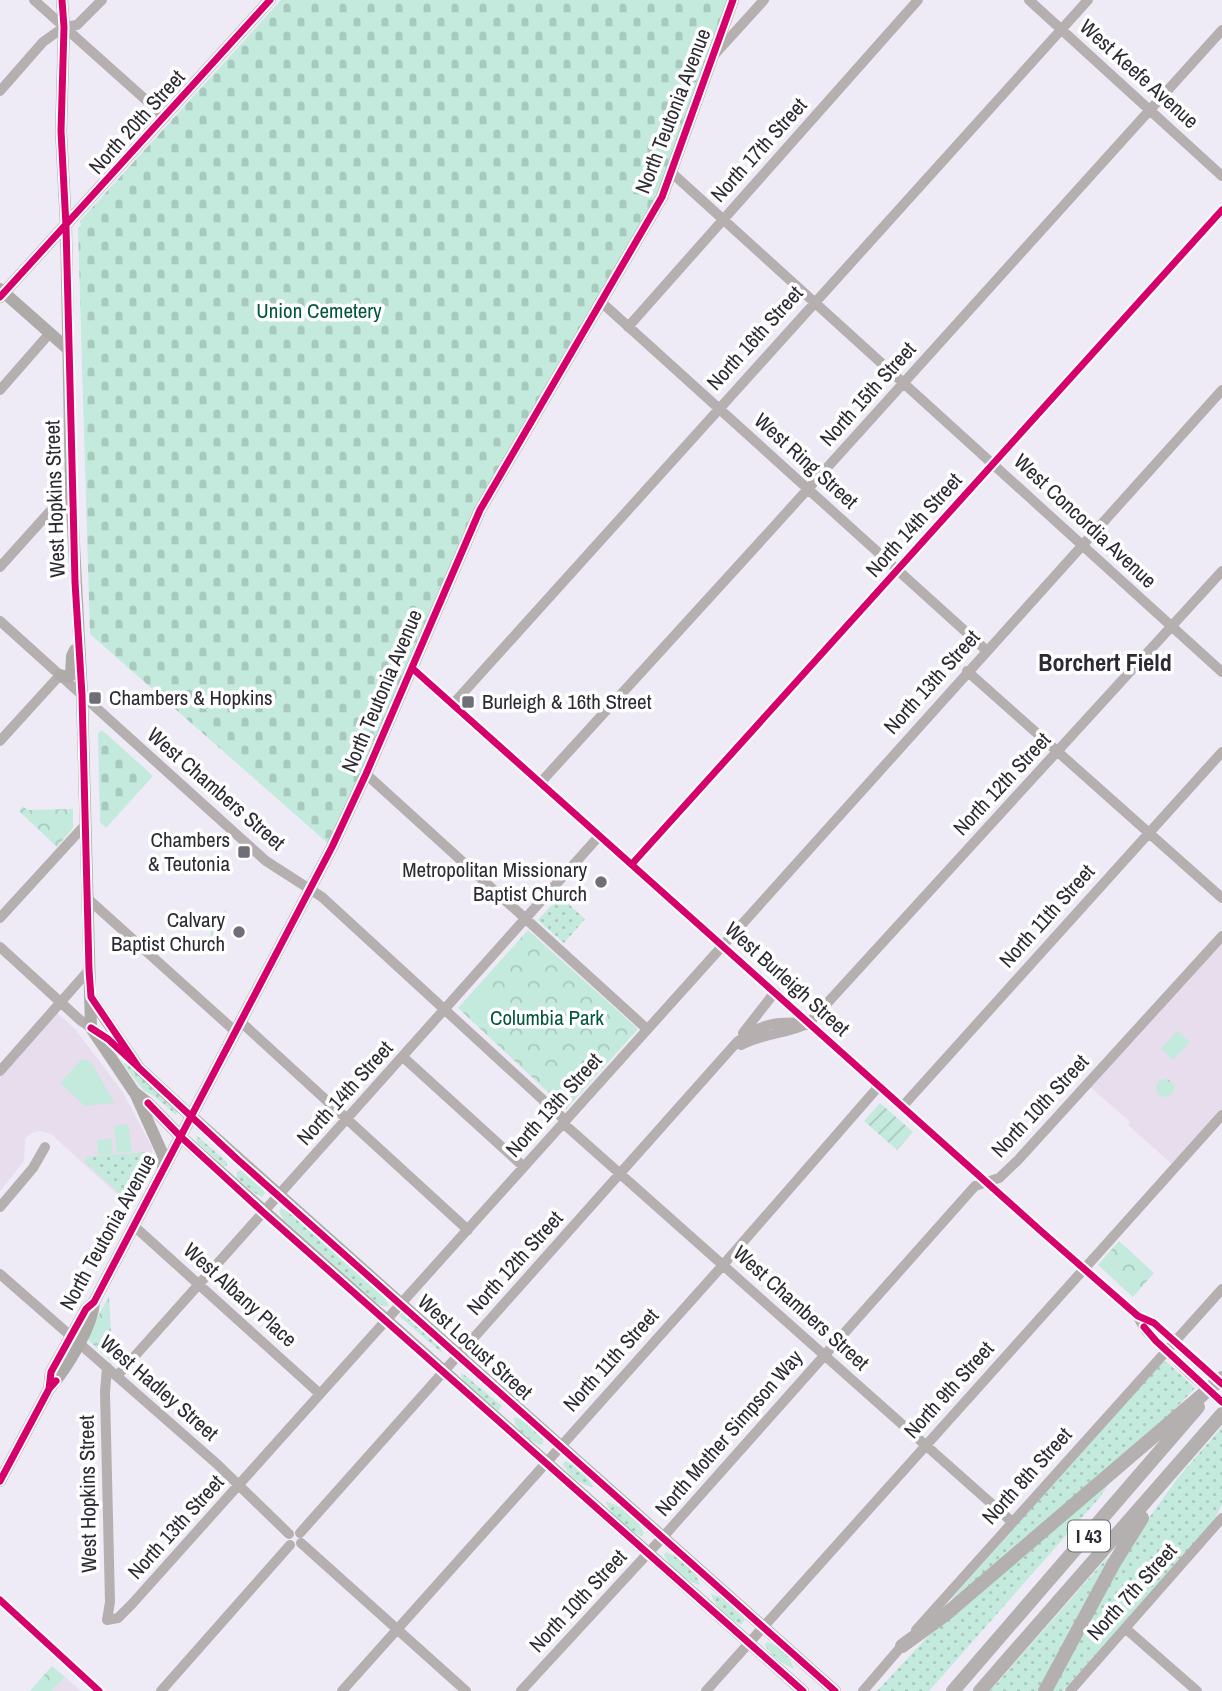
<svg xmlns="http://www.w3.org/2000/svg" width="1222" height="1691" font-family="'Archivo Narrow',sans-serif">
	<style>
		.education { fill: #e8ddec }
		.grass { fill: url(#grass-dots) }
		.cemetery { fill: url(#cemetery-stones) }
		.park { fill: url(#park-crowns) }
		.garden { fill: url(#garden-furrows) }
		.pitch { fill: #c3eadc }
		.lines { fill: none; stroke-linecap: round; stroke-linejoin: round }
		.minor { stroke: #b5b0af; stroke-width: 10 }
		.major { stroke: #aeaaa8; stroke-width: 12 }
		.highway { stroke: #b4b0b0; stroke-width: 14 }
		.minor-bridge { stroke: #b5b0af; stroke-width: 10 }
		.cycleway-casing { stroke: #fff; stroke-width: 11 }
		.cycleway { stroke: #d6006c; stroke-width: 7 }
		.poi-dot { fill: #706e77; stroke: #fff; stroke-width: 2.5 }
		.labels { text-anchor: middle; stroke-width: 7; stroke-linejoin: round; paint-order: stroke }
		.shield { fill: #fff; stroke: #6b6a70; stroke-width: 2 }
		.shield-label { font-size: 19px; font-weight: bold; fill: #2c2a32 }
		.street-label { font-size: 21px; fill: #2c2a32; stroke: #fff }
		.park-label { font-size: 21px; fill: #02563a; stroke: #fff }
		.poi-label { font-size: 21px; fill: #2c2a32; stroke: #fff; text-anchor: end }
		.quarter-label { font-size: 24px; font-weight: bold; fill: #2c2a32; stroke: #fff }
	</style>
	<defs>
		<pattern id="grass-dots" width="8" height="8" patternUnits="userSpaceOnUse" patternTransform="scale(1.75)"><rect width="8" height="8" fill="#c3eadc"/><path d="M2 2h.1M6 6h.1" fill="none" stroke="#a8c9bd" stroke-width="1.8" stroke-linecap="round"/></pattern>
		<pattern id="cemetery-stones" width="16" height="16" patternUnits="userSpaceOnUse" patternTransform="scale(1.75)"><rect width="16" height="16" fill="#c3eadc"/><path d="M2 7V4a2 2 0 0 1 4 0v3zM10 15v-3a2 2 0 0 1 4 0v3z" fill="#a8c9bd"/></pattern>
		<pattern id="park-crowns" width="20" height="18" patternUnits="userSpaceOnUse" patternTransform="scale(1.75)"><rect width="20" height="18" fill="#c3eadc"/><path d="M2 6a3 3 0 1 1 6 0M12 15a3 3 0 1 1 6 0" fill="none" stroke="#a8c9bd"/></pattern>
		<pattern id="garden-furrows" width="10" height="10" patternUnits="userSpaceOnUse" patternTransform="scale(1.75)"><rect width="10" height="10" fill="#c3eadc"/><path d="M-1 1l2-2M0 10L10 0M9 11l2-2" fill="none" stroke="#a8c9bd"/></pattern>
	</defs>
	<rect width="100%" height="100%" fill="#eeebf7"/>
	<!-- education -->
	<path class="education" d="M1222,936V1115L1175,1167L1128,1125L1130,1122L1087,1084Z
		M56,1012L75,1029L122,1091L152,1147V1156L129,1205L51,1134L40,1131L31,1133L25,1139L24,1161L0,1191V1076Z
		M65,1677L81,1691H52Z"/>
	<!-- grass -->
	<path class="grass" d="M562,894L565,895L563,899L585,919L564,943L538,920Z
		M226,909C229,923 221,932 210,937L211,929Z
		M126,1062L174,1108L177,1112L176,1115L154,1096L144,1091L123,1064Z
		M196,1135L227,1162V1166H224L197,1142Z
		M147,1152L148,1159L127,1201L84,1161L87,1157Z
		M241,1170L263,1190L265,1193L262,1197L253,1192L237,1178V1172Z
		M281,1208L290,1213L383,1295L389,1305L387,1307L377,1303L284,1220L279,1211Z
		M402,1313L440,1347L442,1353L399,1316Z
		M1162,1361L1168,1363L1195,1388L1162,1423L954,1600L952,1598Z
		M462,1373L502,1406L498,1411L463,1380L461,1375Z
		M514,1417C526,1420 537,1431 544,1442L541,1445C530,1441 514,1428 514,1417Z
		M1222,1427V1504L1213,1522L1063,1691H1049L1128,1547L1177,1479Z
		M565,1461C576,1466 589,1476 593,1487C580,1485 569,1476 563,1464Z
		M1114,1476L1100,1497L929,1691H877L934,1630Z
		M606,1502C621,1504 638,1520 644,1533L642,1536C628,1530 611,1516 606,1502Z
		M666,1552C679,1557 697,1572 700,1585C686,1582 670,1567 664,1555Z
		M1107,1558L1109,1560L1038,1691H990Z
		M711,1594L721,1597L745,1620L741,1625C728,1618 715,1607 711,1594Z
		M767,1642C779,1646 791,1658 794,1669C783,1664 771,1656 765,1645Z"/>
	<!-- cemetery -->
	<path class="cemetery" d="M281,0H733L672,173L505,464L332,847L90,634L78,228L81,225L80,221Z
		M102,730L153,776L106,828L100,822L98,733Z"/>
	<!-- park -->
	<path class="park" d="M23,806L27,810L73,809V828L57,847L19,811Z
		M528,930L638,1029L566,1109L458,1008Z
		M1156 1088a9 9 0 1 1 18 0a9 9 0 1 1-18 0Z
		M1119,1241L1154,1273L1133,1297L1098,1265Z
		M109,1296L113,1363L86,1338Z
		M52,1666L65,1677L52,1691H30Z"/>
	<!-- garden -->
	<path class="garden" d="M880,1103L913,1132L897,1150L864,1121Z"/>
	<!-- pitch -->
	<path class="pitch" d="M488,986L499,996L483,1014L472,1004Z
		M506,1003L517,1013L500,1031L489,1021Z
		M1177,1031L1190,1042L1173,1060L1161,1049Z
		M82,1059L90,1061L115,1103L85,1106L60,1083Z
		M128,1124L132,1152L117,1153L114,1126Z
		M112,1139L113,1154L98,1155L97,1140Z"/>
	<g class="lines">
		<!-- minor -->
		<path class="minor" d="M34,0L165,117
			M1029,0L1222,176
			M715,54L764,0
			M0,91L43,42L64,27L77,25L102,0
			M672,173L1222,672
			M600,301L986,650
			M628,327L918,0
			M0,390L49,334
			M0,567L71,488
			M0,621L266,861L322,897L566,1121
			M412,668L1042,1232L1138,1316L1154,1323L1198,1363
			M967,671L1222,898
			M453,704L1088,0
			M0,741L60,675
			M366,774L647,1029
			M541,782L769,532L1222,30
			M632,864L1222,210
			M87,898L236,1032
			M0,918L85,825
			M0,947L80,1020L108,1039L128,1058
			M241,1022L468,1230
			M743,1033L775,992
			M741,1045C763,1033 788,1034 809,1023L1222,571
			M403,1057L524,1167
			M0,1071L89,970
			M902,1107L1222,752
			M564,1124L1011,1521
			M0,1207L33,1168L45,1147
			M134,1226L320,1394
			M0,1274L217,1464L289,1534
			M1138,1317L1146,1331L1190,1374
			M107,1367L105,1392L110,1602L107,1620L118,1618L132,1604C495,1199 857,793 1222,390
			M117,1376L600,835
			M300,1533L737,1042C763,1022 778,1021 809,1023
			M301,1543L466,1691
			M0,1600L99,1691
			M1125,1628L1197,1691
			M916,1630L1222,1289
			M161,1691L290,1545
			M342,1691L723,1265L879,1086
			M521,1691L663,1537L975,1186L999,1178L1019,1159L1222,936
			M706,1691L1222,1115
			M863,1691L906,1641
			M1070,1691L1222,1518"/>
		<!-- major -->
		<path class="major" d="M62,0L64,27L61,131L66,226L71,488L82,695L91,1028L134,1092L148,1103L180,1136L803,1691
			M0,289L69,350
			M0,297L270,0
			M60,675L68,677L71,675L72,656L75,650
			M91,998L139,1068L182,1108L835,1691
			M136,1095L163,1155V1168
			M49,1389L51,1372L86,1309L94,1302L332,847L366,774L480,510L662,197L733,0
			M0,1481L49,1389C66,1369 92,1328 94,1302"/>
		<!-- highway -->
		<path class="highway" d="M902,1646L946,1614L1222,1378
			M953,1691L1198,1407
			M980,1691L1222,1414
			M1045,1691L1114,1563L1142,1518"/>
		<!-- minor-bridge -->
		<path class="minor-bridge" d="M1198,1363L1222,1384
			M1190,1374L1222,1402"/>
		<!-- cycleway casing -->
		<g class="cycleway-casing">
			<path id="cycleway" d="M62,0L64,27L61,131L66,226L75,582L82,695L89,970L91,997L139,1068
				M0,297L270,0
				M412,668L1042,1232L1138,1316L1154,1323L1222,1384
				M632,864L1222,210
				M91,1028L108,1039L238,1160L835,1691
				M148,1103L180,1136L264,1213L803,1691
				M1144,1327L1156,1341L1222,1402
				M49,1389L51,1372L86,1309L94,1302L332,847L366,774L480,510L662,197L733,0
				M0,1481L49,1389L56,1381
				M0,1600L99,1691"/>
		</g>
		<!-- cycleway -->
		<use href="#cycleway" class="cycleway"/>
	</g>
	<!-- markers -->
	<g class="poi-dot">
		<rect x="88" y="691" width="14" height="14" rx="3.5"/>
		<rect x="461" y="695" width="14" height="14" rx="3.5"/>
		<rect x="237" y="845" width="14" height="14" rx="3.5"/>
		<circle cx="601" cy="882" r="7"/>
		<circle cx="239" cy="932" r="7"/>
	</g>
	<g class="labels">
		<!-- shield labels -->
		<rect class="shield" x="1068" y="1520.5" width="42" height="31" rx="5"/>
		<g class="shield-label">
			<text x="1089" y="1543">I 43</text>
		</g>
		<!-- street labels -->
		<g class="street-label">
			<text transform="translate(1139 74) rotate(42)" y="7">West Keefe Avenue</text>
			<text transform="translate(673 111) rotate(-69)" y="7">North Teutonia Avenue</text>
			<text transform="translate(137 122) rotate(-48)" y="7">North 20th Street</text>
			<text transform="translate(759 150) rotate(-48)" y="7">North 17th Street</text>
			<text transform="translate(755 338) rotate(-48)" y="7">North 16th Street</text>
			<text transform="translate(868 394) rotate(-48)" y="7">North 15th Street</text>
			<text transform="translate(806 461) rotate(42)" y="7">West Ring Street</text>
			<text transform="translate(55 499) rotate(-92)" y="7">West Hopkins Street</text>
			<text transform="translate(1085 521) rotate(43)" y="7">West Concordia Avenue</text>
			<text transform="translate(914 525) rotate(-48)" y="7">North 14th Street</text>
			<text transform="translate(932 682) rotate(-48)" y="7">North 13th Street</text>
			<text transform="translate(382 691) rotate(-67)" y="7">North Teutonia Avenue</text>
			<text transform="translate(1002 784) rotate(-47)" y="7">North 12th Street</text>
			<text transform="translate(216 789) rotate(41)" y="7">West Chambers Street</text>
			<text transform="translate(1047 916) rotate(-48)" y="7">North 11th Street</text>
			<text transform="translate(787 979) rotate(42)" y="7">West Burleigh Street</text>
			<text transform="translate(345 1093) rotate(-48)" y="7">North 14th Street</text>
			<text transform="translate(554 1105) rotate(-48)" y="7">North 13th Street</text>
			<text transform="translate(1040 1106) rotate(-47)" y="7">North 10th Street</text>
			<text transform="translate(108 1232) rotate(-61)" y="7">North Teutonia Avenue</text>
			<text transform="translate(515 1263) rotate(-48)" y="7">North 12th Street</text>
			<text transform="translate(240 1295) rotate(42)" y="7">West Albany Place</text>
			<text transform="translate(801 1308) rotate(42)" y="7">West Chambers Street</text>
			<text transform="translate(475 1347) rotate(42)" y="7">West Locust Street</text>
			<text transform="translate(611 1360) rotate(-48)" y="7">North 11th Street</text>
			<text transform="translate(159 1388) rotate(41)" y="7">West Hadley Street</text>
			<text transform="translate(949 1390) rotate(-48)" y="7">North 9th Street</text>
			<text transform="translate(729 1433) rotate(-49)" y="7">North Mother Simpson Way</text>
			<text transform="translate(1027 1476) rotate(-48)" y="7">North 8th Street</text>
			<text transform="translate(88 1494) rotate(-91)" y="7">West Hopkins Street</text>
			<text transform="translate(176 1527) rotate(-48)" y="7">North 13th Street</text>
			<text transform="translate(1132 1592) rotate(-48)" y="7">North 7th Street</text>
			<text transform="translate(578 1601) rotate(-47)" y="7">North 10th Street</text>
		</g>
		<!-- park labels -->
		<g class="park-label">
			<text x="319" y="318">Union Cemetery</text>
			<text x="547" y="1025">Columbia Park</text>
		</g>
		<!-- poi labels -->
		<g class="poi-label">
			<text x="109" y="705" text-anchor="start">Chambers &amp; Hopkins</text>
			<text x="482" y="709" text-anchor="start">Burleigh &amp; 16th Street</text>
			<text x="230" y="847">Chambers<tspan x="230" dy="24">&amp; Teutonia</tspan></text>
			<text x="587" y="877">Metropolitan Missionary<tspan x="587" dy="24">Baptist Church</tspan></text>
			<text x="225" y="927">Calvary<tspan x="225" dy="24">Baptist Church</tspan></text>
		</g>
		<!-- quarter labels -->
		<g class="quarter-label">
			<text x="1105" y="671">Borchert Field</text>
		</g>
	</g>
</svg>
